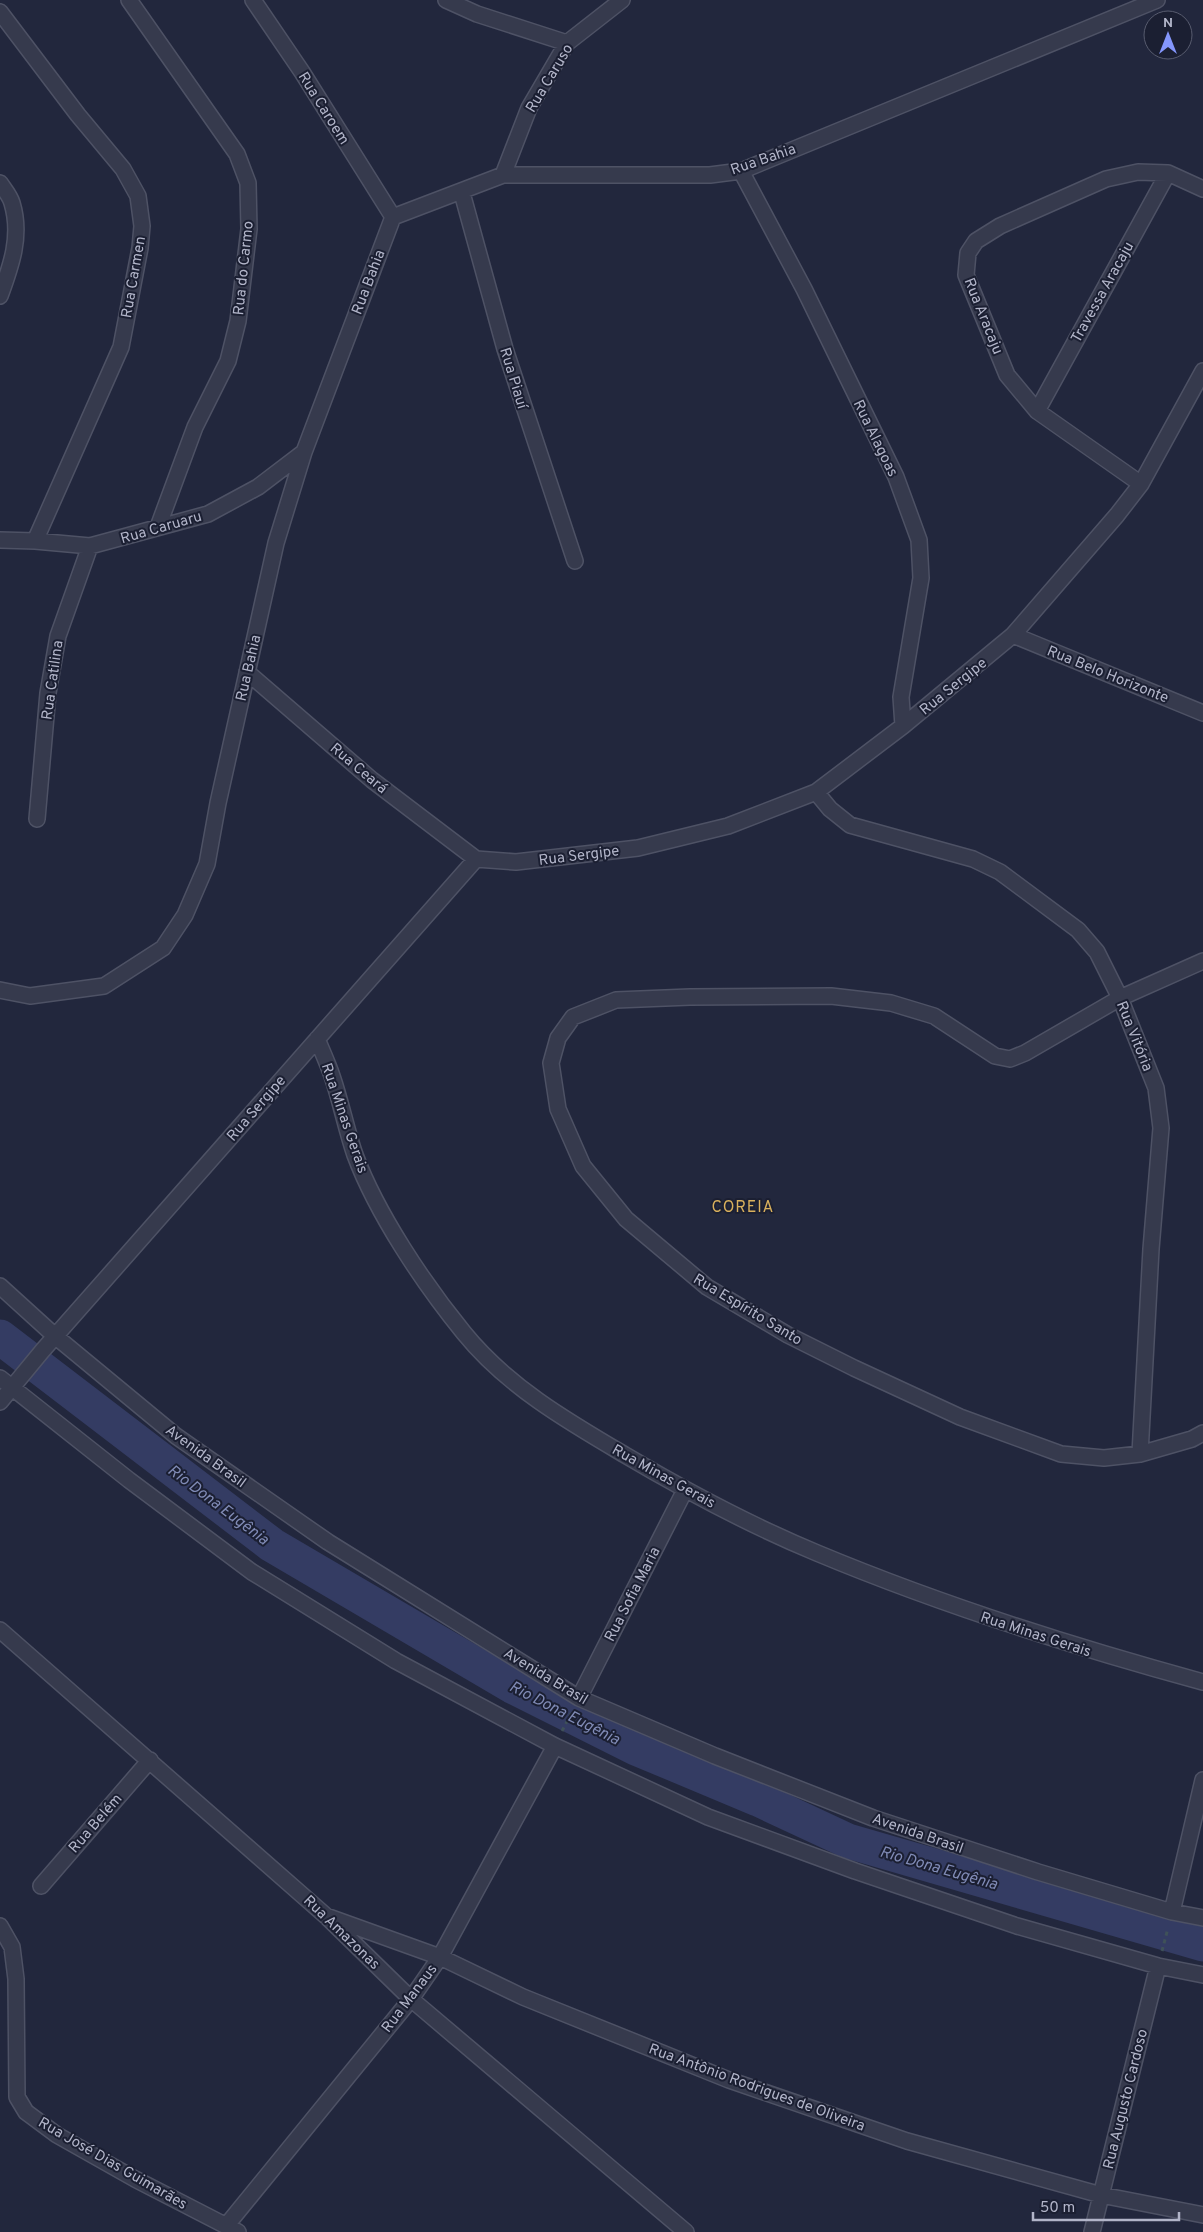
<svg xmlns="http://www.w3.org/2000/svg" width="1203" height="2232" font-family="Overpass,sans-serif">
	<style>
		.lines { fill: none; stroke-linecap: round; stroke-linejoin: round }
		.river { stroke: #343c63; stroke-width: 35 }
		.street-casing { stroke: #4e5265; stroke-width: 18 }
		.path { stroke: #3f5159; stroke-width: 3; stroke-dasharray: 4 4; stroke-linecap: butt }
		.street { stroke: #363a4d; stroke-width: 15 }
		.labels { text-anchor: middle; stroke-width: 4; stroke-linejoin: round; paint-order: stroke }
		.street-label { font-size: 15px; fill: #b2b5c9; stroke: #1b1f32 }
		.neighbourhood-label { font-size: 16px; letter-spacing: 1px; fill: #d9b05d; stroke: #1b1f32 }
		.water-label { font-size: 16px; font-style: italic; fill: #808bb6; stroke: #1b1f32 }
	</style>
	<rect width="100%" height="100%" fill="#22273d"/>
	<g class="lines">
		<!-- river -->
		<path class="river" d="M0,1337L272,1545L512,1686L636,1748L758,1799L848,1841L1203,1944"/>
		<!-- street casing -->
		<g class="street-casing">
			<path id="street" d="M129,0L237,154L248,183L249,229L238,321L228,361L195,427L158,527
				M253,0L302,72L393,217
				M446,0L477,14L567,43
				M0,12L78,115L123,169L138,196L142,226L140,248L121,347L35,541
				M741,171L804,289L896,477L919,540L921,578L901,697L903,726
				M503,175L529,108L567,43L622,0
				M0,183C4,189 10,196 12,203C22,236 11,266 0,296
				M462,193L505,349L575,561
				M1037,411L1168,173
				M1141,484L1037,411L1007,375L966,275L968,253L976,241L1000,226L1106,179L1138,172L1168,173L1203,189
				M0,540L35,541L90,546L208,514L258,487L304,452
				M1013,635L1203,713
				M247,672L372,780L476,859
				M816,792L830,809L850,825L973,859L1000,872L1078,930L1097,952L1120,998L1156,1088L1161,1128L1151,1249L1140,1454
				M37,819L48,693L58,636L90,546
				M476,859L516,862L638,848L728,826L816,792L903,726L1013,635L1117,515L1141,484L1203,371
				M1203,961L1120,998L1025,1053L1010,1059L995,1056L934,1016L891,1003L831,996L690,997L616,1000L573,1017L558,1038L551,1063L558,1109L583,1166L626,1219L707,1287L788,1335L854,1368L960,1417L1061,1454L1104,1458L1140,1454L1192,1439L1203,1433
				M0,990L30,996L104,986L163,948L185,915L207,864L218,803L276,543L304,452L393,217L503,175H710L741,171L1157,0
				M317,1039C322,1051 328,1064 332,1076C341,1102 346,1129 355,1155C377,1214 424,1284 464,1333C507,1386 567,1421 625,1455C686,1491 752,1526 817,1553C944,1606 1071,1646 1203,1682
				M0,1286L55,1336L176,1436L328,1542L579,1698L715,1756L873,1818L1038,1872L1172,1912L1203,1918
				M0,1378L129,1480L252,1572L396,1661L555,1746L708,1817L855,1871L1017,1926L1158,1966L1203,1975
				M0,1402L43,1350L476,859
				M0,1630L326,1916L411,1999L686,2232
				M579,1698L685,1490
				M41,1886L150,1760
				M1172,1912L1203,1780
				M326,1916L440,1957L523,1997L729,2080L907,2141L1101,2195L1203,2215
				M0,1926L12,1947L16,1979L17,2097L26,2112L57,2135L135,2179L238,2232
				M226,2226L411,1999L440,1957L555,1746
				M1092,2232L1158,1966"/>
		</g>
		<!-- path -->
		<path class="path" d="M562,1731L572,1712
			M1162,1951L1168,1928"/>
		<!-- street -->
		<use href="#street" class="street"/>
	</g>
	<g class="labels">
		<!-- street labels -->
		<g class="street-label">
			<text transform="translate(549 78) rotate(-59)" y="5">Rua Caruso</text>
			<text transform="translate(324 108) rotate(58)" y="5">Rua Caroem</text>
			<text transform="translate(763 159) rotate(-19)" y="5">Rua Bahia</text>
			<text transform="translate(243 268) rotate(-84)" y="5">Rua do Carmo</text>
			<text transform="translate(133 277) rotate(-80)" y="5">Rua Carmen</text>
			<text transform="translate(368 282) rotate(-69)" y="5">Rua Bahia</text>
			<text transform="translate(1102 292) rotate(-61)" y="5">Travessa Aracaju</text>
			<text transform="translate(984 316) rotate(68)" y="5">Rua Aracaju</text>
			<text transform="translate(514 378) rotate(73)" y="5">Rua Piauí</text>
			<text transform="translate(876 438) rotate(64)" y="5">Rua Alagoas</text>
			<text transform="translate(161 527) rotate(-16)" y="5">Rua Caruaru</text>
			<text transform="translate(248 668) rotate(-77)" y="5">Rua Bahia</text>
			<text transform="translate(1108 674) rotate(22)" y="5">Rua Belo Horizonte</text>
			<text transform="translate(52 680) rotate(-82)" y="5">Rua Catilina</text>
			<text transform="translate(953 686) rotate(-39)" y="5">Rua Sergipe</text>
			<text transform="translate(359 768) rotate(40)" y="5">Rua Ceará</text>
			<text transform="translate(579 855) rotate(-7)" y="5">Rua Sergipe</text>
			<text transform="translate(1135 1036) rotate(68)" y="5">Rua Vitória</text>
			<text transform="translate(256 1108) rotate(-49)" y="5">Rua Sergipe</text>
			<text transform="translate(345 1118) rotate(71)" y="5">Rua Minas Gerais</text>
			<text transform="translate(748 1309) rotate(31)" y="5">Rua Espírito Santo</text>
			<text transform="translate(206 1456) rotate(36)" y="5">Avenida Brasil</text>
			<text transform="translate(664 1476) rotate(29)" y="5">Rua Minas Gerais</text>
			<text transform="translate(632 1594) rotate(-63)" y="5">Rua Sofia Maria</text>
			<text transform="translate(1036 1634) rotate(18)" y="5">Rua Minas Gerais</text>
			<text transform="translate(546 1676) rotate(31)" y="5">Avenida Brasil</text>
			<text transform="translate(95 1823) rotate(-49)" y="5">Rua Belém</text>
			<text transform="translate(918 1833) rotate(19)" y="5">Avenida Brasil</text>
			<text transform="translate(342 1932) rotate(44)" y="5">Rua Amazonas</text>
			<text transform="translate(409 1998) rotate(-53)" y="5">Rua Manaus</text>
			<text transform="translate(757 2087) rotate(20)" y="5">Rua Antônio Rodrigues de Oliveira</text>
			<text transform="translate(1125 2099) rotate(-76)" y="5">Rua Augusto Cardoso</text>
			<text transform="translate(113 2163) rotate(30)" y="5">Rua José Dias Guimarães</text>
		</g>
		<!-- neighbourhood labels -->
		<g class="neighbourhood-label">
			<text x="743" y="1212">COREIA</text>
		</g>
		<!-- water labels -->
		<g class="water-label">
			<text transform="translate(219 1504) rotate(37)" y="6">Rio Dona Eugênia</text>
			<text transform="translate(565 1712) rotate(27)" y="6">Rio Dona Eugênia</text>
			<text transform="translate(939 1867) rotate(16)" y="6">Rio Dona Eugênia</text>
		</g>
	</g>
	<!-- north arrow -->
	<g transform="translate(1168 35)"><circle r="24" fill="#1b1f32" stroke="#575b6e"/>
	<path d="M0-4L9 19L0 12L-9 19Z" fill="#8496fc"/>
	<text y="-8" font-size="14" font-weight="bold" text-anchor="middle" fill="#b2b5c9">N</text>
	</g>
	<!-- scale -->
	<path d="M1033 2212v8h146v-8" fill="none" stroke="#b2b5c9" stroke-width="2.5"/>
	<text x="1040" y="2212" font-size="15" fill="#b2b5c9" stroke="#1b1f32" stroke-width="4" paint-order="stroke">50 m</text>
</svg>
